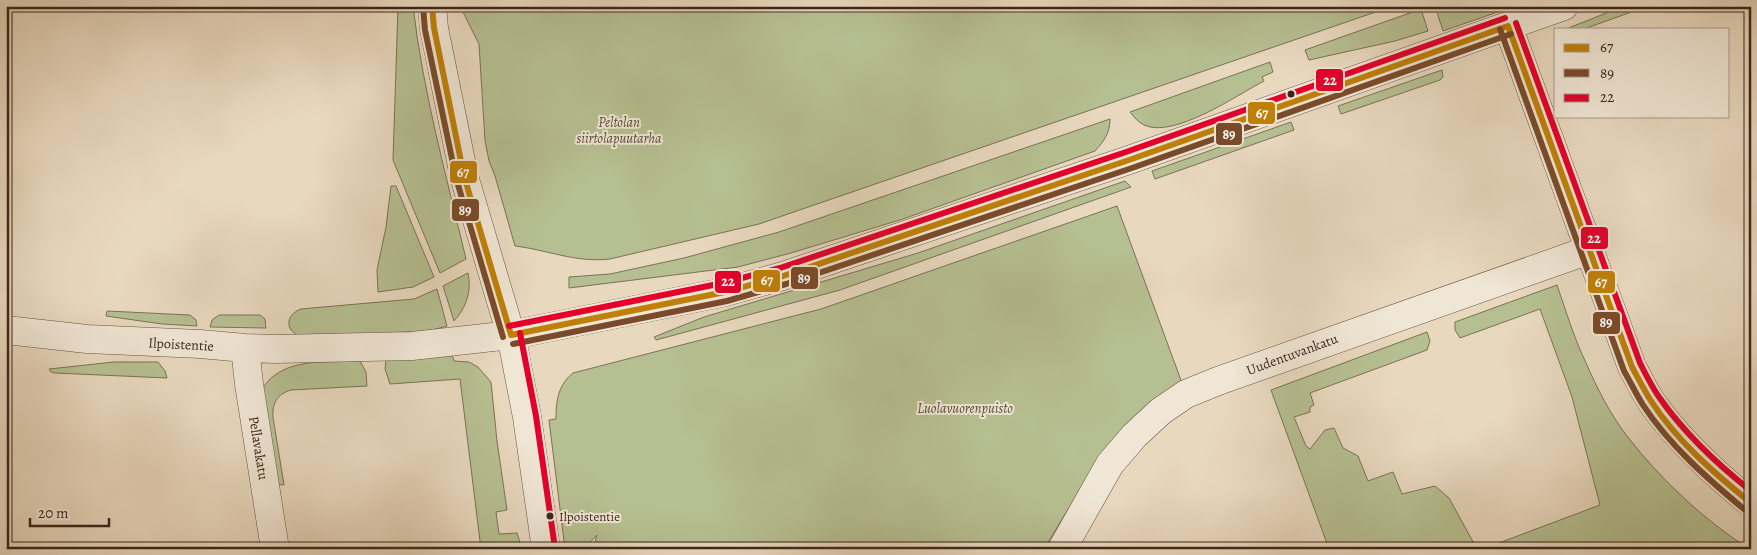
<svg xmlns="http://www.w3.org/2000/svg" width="1757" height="555" font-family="Alegreya,serif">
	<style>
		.green { fill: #b6bf91; stroke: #7a7256 }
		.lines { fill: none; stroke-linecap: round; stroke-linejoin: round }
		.minor-casing { stroke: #685244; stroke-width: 29 }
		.minor { stroke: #f0e6d5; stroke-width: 28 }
		.bus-1-casing { stroke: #f0e6d5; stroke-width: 10 }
		.bus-2-casing { stroke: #f0e6d5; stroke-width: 10 }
		.bus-3-casing { stroke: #f0e6d5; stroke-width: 10 }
		.bus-1 { stroke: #bf8008; stroke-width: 6 }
		.bus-2 { stroke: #7a4b2a; stroke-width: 6 }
		.bus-3 { stroke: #e4002b; stroke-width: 6 }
		.bus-dot { fill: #3d261b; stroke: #f0e6d5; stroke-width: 2 }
		.labels { text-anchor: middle; stroke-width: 4; stroke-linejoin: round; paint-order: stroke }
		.bus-label { font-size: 13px; fill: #3d261b; stroke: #f0e6d5; text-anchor: start }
		.park-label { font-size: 14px; font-style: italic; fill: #5b4c38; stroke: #f0e6d5 }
		.street-label { font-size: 14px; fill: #3d261b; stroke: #f0e6d5 }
		.line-badge { stroke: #f0e6d5; stroke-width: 2 }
		.badge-label { font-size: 14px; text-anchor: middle; font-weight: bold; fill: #fff }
	</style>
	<rect width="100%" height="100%" fill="#e8d8be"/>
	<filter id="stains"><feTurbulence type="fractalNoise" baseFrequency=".004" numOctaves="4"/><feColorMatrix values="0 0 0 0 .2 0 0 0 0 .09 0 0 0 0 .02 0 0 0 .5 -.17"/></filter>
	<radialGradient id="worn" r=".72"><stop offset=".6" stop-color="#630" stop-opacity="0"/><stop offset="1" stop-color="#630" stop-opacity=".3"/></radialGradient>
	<!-- green -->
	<path class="green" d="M398,6H413C423,92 446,175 466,259L440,273L393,160Z
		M460,6H1393L759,224L610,259C576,263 548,250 515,246L495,176L489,161L485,141L479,44Z
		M1435,6H1515L1443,31Z
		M1624,6H1648L1584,29H1566Z
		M1421,9L1428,31L1395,41L1309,60L1305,50Z
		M1270,62L1273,72L1262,77L1264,81C1237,95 1174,139 1144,125C1138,122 1134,117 1130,112Z
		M1442,70L1443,77L1440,80L1341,114L1338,106Z
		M1110,119C1110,133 1104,141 1095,151L903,219L791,253L738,267L569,288V277L610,274L684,258L779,232Z
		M1291,122L1294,130L1155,179L1152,171Z
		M1125,181L1131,187L840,290L656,340L654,337L704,317L918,253Z
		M391,186H396L434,277L413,287L378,292L377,270L386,227Z
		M1117,206L1182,383L1132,420L1101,455L1044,549H593L597,535L584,549H565L549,420L556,419C556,401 558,385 573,373L821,309Z
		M468,273C472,291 466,308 454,321L443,286Z
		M1557,285C1566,311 1574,338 1586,363C1597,388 1610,414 1627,436C1661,480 1703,519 1749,549H1483L1600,505L1572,397L1540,309L1460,338L1455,330V322Z
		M437,289L447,326L429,331L303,337C285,333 284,315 301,309L414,299Z
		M107,311L190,315L196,320L197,326L162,324L106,316Z
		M219,315H260L265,319L266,328L210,327L212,320Z
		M1427,332L1430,341L1427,350L1310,393L1314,405L1310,407V412L1294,417L1306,446L1310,449L1325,430L1334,428L1343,448L1358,456L1368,481L1393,472L1402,494L1435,486L1449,498L1477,549H1329L1271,390Z
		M452,354L454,361L469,362L478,367L491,382L497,441L507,510L496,512L499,534L517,533L522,549H481L460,379L390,384L385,369L386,360Z
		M360,361L366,372L367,386L291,390C277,394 272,404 273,417L284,485L271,484L262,389C283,356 326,363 360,361Z
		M114,362H158L165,371L167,378L55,373L51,372L49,369Z"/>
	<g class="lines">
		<!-- minor casing -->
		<g class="minor-casing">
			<path id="minor" d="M432,6L434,28L464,176L511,335L527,417L546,549
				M1508,26L1632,367C1639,379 1645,393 1653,404C1680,442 1715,474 1751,503
				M6,330L87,339L200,344L245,348L276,349L412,346L511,335L725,292L783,276L1129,160L1564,6
				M245,348L249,384L275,549
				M1062,549L1110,464L1135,435L1161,411L1186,394L1218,381L1589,250"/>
		</g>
		<!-- minor -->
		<use href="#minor" class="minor"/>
		<!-- bus-1 casing -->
		<g class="bus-1-casing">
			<path id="bus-1" d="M432,6L434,28L464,176L511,335
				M1508,26L1632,367C1638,378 1644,390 1651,401C1677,441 1714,473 1751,503
				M511,335L725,292L783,276L1129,160L1508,26"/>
		</g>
		<!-- bus-2 casing -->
		<g class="bus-2-casing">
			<path id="bus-2" d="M423,7L425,30L456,178L503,337
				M1500,29L1624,371C1631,383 1636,394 1643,405C1670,446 1708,479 1745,510
				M513,344L727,301L786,284L1132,168L1511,34"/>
		</g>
		<!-- bus-3 casing -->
		<g class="bus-3-casing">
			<path id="bus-3" d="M1516,23L1640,363C1646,375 1652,387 1659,397C1684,433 1717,464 1751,491
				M509,326L723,283L780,268L1126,152L1505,18
				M520,333L536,416L555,548"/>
		</g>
		<!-- bus-1 -->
		<use href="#bus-1" class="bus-1"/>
		<!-- bus-2 -->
		<use href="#bus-2" class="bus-2"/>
		<!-- bus-3 -->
		<use href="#bus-3" class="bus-3"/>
	</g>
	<!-- markers -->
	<g class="bus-dot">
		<circle cx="1291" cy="94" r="4.5"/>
		<circle cx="550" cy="516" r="4.5"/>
	</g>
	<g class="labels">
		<!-- bus labels -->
		<g class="bus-label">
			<text x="559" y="521">Ilpoistentie</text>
		</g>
		<!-- park labels -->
		<g class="park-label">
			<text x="619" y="127">Peltolan<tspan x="619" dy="16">siirtolapuutarha</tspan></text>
			<text x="965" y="413">Luolavuorenpuisto</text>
		</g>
		<!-- street labels -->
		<g class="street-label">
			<text transform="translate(181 344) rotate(3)" y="5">Ilpoistentie</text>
			<text transform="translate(1292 354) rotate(-20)" y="5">Uudentuvankatu</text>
			<text transform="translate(259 448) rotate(81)" y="5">Pellavakatu</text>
		</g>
	</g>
	<g class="line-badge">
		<rect x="1315" y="68" width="29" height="24" rx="5" fill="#e4002b"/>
		<rect x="1247" y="101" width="29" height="24" rx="5" fill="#bf8008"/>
		<rect x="1215" y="122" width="28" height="24" rx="5" fill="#7a4b2a"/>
		<rect x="449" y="160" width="29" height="24" rx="5" fill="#bf8008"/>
		<rect x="451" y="198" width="29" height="24" rx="5" fill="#7a4b2a"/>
		<rect x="1580" y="226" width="29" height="24" rx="5" fill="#e4002b"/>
		<rect x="790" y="266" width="29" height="24" rx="5" fill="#7a4b2a"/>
		<rect x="752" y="269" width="29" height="24" rx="5" fill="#bf8008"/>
		<rect x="714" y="270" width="28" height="24" rx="5" fill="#e4002b"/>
		<rect x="1587" y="270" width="29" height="24" rx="5" fill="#bf8008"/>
		<rect x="1592" y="311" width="29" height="24" rx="5" fill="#7a4b2a"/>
	</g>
	<g class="badge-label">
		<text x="1330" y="85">22</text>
		<text x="1262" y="118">67</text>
		<text x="1229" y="139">89</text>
		<text x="463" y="177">67</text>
		<text x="465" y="215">89</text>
		<text x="1594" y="243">22</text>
		<text x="804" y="283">89</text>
		<text x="767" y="285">67</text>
		<text x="728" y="286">22</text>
		<text x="1601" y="287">67</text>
		<text x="1606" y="327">89</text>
	</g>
	<!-- margin -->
	<rect width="1757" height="555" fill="none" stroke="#e8d8be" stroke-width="25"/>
	<rect x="8" y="8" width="1742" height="540" fill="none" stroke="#3d261b" stroke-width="2.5"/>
	<rect x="12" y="12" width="1732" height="530" fill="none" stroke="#3d261b"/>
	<!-- legend -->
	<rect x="1554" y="28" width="175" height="90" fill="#f0e6d5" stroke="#a8998b"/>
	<rect x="1564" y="44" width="25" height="8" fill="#bf8008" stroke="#a8998b"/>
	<text x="1600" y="52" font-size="15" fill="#3d261b">67</text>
	<rect x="1564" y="69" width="25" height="8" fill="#7a4b2a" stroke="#a8998b"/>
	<text x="1600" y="78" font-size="15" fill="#3d261b">89</text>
	<rect x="1564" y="94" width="25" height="8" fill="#e4002b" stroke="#a8998b"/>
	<text x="1600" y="102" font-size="15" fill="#3d261b">22</text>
	<!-- scale -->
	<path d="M30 518v8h79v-8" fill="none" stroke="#3d261b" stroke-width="2.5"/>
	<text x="38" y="518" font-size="15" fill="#3d261b" stroke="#f0e6d5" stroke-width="4" paint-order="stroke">20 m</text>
	<rect width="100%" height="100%" filter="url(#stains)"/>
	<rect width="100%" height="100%" fill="url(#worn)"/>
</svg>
